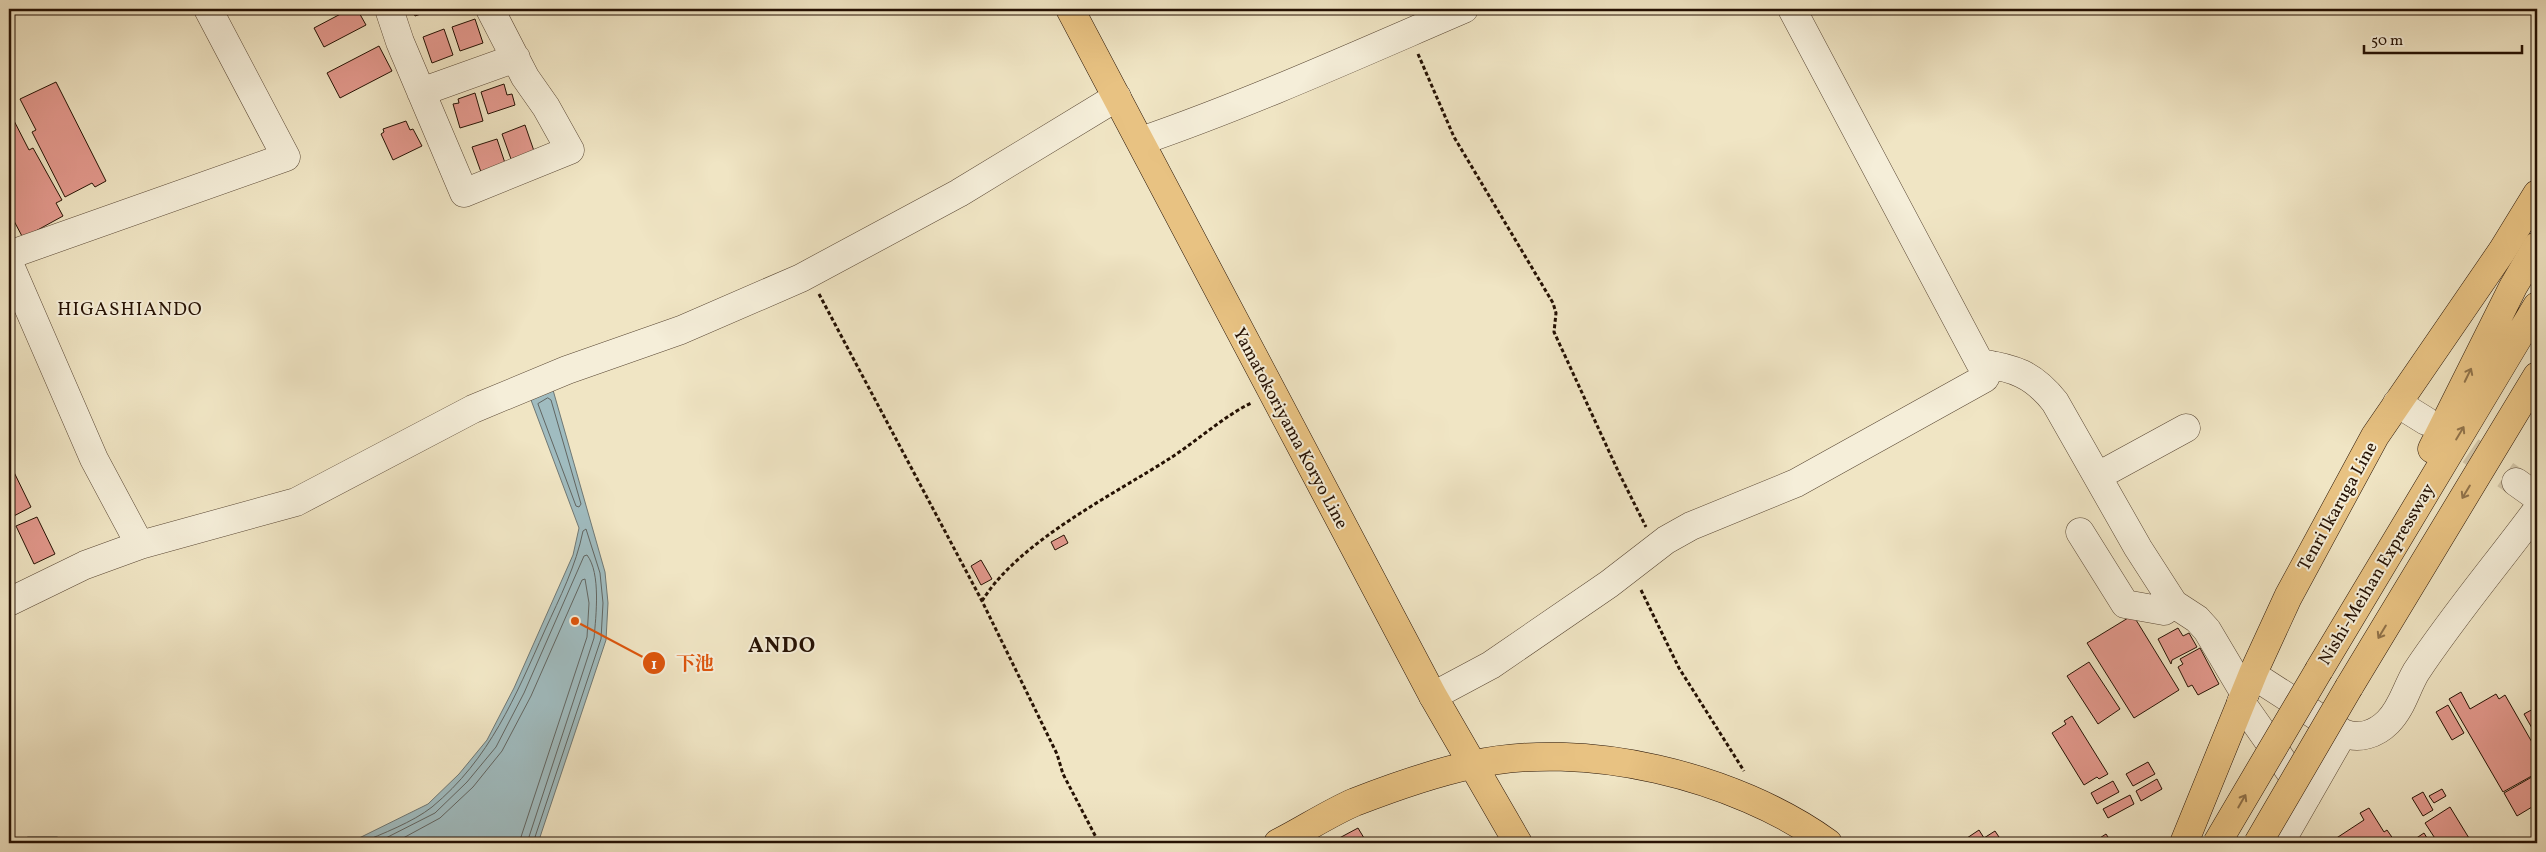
<svg xmlns="http://www.w3.org/2000/svg" width="2546" height="852" font-family="Vollkorn,'Noto Serif JP',serif">
	<style>
		.water { fill: #a0bcc0; stroke: #6f7874 }
		.lines { fill: none; stroke-linecap: round; stroke-linejoin: round }
		.shore { stroke: #626662; stroke-width: 1 }
		.building { fill: #e4998e; stroke: #251103 }
		.minor-tunnel { stroke: #d2c5a7; stroke-width: 28; stroke-dasharray: 28 14; stroke-linecap: butt }
		.minor-casing { stroke: #584633; stroke-width: 29 }
		.major-casing { stroke: #251103; stroke-width: 29 }
		.highway-casing { stroke: #251103; stroke-width: 29 }
		.path { stroke: #251103; stroke-width: 3; stroke-dasharray: 4 2.5; stroke-linecap: butt }
		.minor { stroke: #f5eed9; stroke-width: 28 }
		.major { stroke: #e8c282; stroke-width: 28 }
		.highway { stroke: #e8c282; stroke-width: 28 }
		.highway-bridge-casing { stroke: #251103; stroke-width: 29; stroke-linecap: butt }
		.highway-bridge { stroke: #e8c282; stroke-width: 28 }
		.oneway { stroke: #907249 }
		.labels { text-anchor: middle; stroke-width: 4; stroke-linejoin: round; paint-order: stroke }
		.street-label { font-size: 18px; fill: #251103; stroke: #f5eed9 }
		.neighbourhood-label { font-size: 19px; letter-spacing: 1px; fill: #251103; stroke: #f5eed9 }
		.district-label { font-size: 22px; font-weight: bold; letter-spacing: 1px; fill: #251103; stroke: #f5eed9 }
		.leader { fill: none; stroke: #de550c; stroke-width: 2 }
		.callout-dot { fill: #de550c; stroke: #f5eed9; stroke-width: 2 }
		.mark-label { font-size: 15px; text-anchor: middle; font-weight: bold; fill: #fff }
		.callout-label { font-size: 19px; text-anchor: middle; font-weight: bold; fill: #de550c; stroke: #f5eed9; stroke-width: 4; stroke-linejoin: round; paint-order: stroke }
	</style>
	<rect width="100%" height="100%" fill="#f0e5c4"/>
	<filter id="stains"><feTurbulence type="fractalNoise" baseFrequency=".004" numOctaves="4"/><feColorMatrix values="0 0 0 0 .2 0 0 0 0 .09 0 0 0 0 .02 0 0 0 .5 -.17"/></filter>
	<radialGradient id="worn" r=".72"><stop offset=".6" stop-color="#630" stop-opacity="0"/><stop offset="1" stop-color="#630" stop-opacity=".3"/></radialGradient>
	<!-- water -->
	<path class="water" d="M553,390L605,572L608,603L606,640L538,843H349L428,804L459,774L487,740L514,688L573,555L579,528L531,400Z
		M28,837H57L72,843H10Z"/>
	<g class="lines">
		<!-- shore -->
		<path class="shore" d="M548,398L551,400L581,504L579,507L576,506L538,404Z
			M360,843C382,834 413,822 432,807C490,759 515,697 545,630C560,597 576,566 583,531L586,529L600,573L603,603L601,639L533,843
			M376,843L435,813L467,782L496,747L524,693L584,556L587,555C601,573 596,616 594,638L527,843
			M394,843L440,818L473,787L502,751L531,696L582,580L585,579L589,603L587,637L519,843"/>
	</g>
	<!-- building -->
	<path class="building" d="M350,9H357L366,25L324,47L314,28Z
		M412,9H435L415,16Z
		M475,19L483,43L460,51L452,27Z
		M444,29L453,55L432,63L423,37Z
		M379,46L392,71L340,98L327,73Z
		M56,82L106,181L95,187L92,183L65,197L32,132L36,130L20,99Z
		M504,84L507,95L512,94L515,105L488,114L481,92Z
		M475,93L483,121L460,128L453,104L459,103L458,99Z
		M9,111L29,150L33,148L62,200L56,203L63,216L23,238L14,221L10,223L9,221Z
		M406,121L410,130L413,129L422,146L393,160L381,134L384,132L383,129Z
		M525,125L534,151L511,159L502,134Z
		M497,139L505,163L481,172L472,147Z
		M9,462L31,507L10,518L9,516Z
		M37,517L55,554L34,564L16,526Z
		M1064,535L1068,543L1055,550L1051,542Z
		M981,560L992,579L981,585L971,566Z
		M2133,615L2179,690L2134,718L2087,643Z
		M2178,628L2183,636L2189,633L2197,647L2172,660L2171,664L2158,639Z
		M2200,648L2219,684L2198,695L2192,685L2188,687L2178,667L2183,664L2180,659Z
		M2089,662L2120,709L2098,724L2067,676Z
		M2461,692L2470,709L2496,694L2499,699L2505,695L2537,751V773L2503,792L2449,699Z
		M2537,703V737L2524,714L2535,708L2533,705Z
		M2448,705L2464,733L2452,740L2436,712Z
		M2072,716L2108,774L2099,779L2097,777L2084,785L2052,733L2066,724L2064,721Z
		M2148,762L2155,774L2133,786L2126,774Z
		M2537,774V804L2517,816L2504,793Z
		M2157,779L2162,789L2141,801L2136,791Z
		M2113,781L2119,792L2097,804L2091,793Z
		M2442,789L2446,796L2434,803L2429,796Z
		M2423,792L2433,810L2423,816L2412,798Z
		M2130,795L2134,804L2108,818L2103,809Z
		M2450,807L2472,843H2438L2425,823Z
		M2369,808L2384,832L2387,830L2396,843H2338L2335,839L2364,820L2360,813Z
		M1358,828L1367,843H1330Z
		M1979,830L1984,838L1995,831L2003,843H1966L1964,840Z
		M2424,833L2430,843H2409Z
		M2106,834L2112,843H2092Z"/>
	<g class="lines">
		<!-- minor-tunnel -->
		<path class="minor-tunnel" d="M2436,427L2516,482"/>
		<!-- minor casing -->
		<g class="minor-casing">
			<path id="minor" d="M389,9L400,42L464,193L570,150L546,107L525,77L490,9
				M1792,9L1980,363C2014,368 2033,374 2055,402L2138,548L2174,604L2197,619L2207,630L2245,694
				M421,92L516,58
				M1141,141C1251,103 1357,55 1464,9
				M9,255L286,157L208,9
				M9,263L94,459L140,545
				M2397,403L2426,421
				M2098,476L2186,428
				M2516,482L2537,497
				M2080,532L2125,604L2164,611L2174,604
				M9,602L85,565L140,545L296,502L473,409L567,370L681,330L801,278L959,193L1117,97
				M2253,675L2343,733
				M1433,696L1491,665L1609,584L1666,540L1691,526L1796,483L1985,378L1991,365
				M2241,702L2307,796
				M2280,843L2343,733C2359,740 2376,734 2388,722C2402,708 2406,689 2416,672C2453,616 2497,564 2537,510"/>
		</g>
		<!-- major casing -->
		<g class="major-casing">
			<path id="major" d="M1070,9L1433,696L1518,843
				M1278,843C1304,830 1329,813 1355,802C1391,788 1434,773 1471,765C1584,739 1735,776 1828,843
				M2184,843L2254,671L2288,597L2375,436L2502,251L2537,194"/>
		</g>
		<!-- highway casing -->
		<g class="highway-casing">
			<path id="highway" d="M2432,449L2513,287L2537,246
				M2319,670L2537,306
				M2349,687L2537,376"/>
		</g>
		<!-- path -->
		<path class="path" d="M1418,54L1454,137L1553,303L1556,313L1554,332L1619,473L1646,527
			M819,294L982,601L1057,754L1063,774L1099,843
			M1641,590L1679,668L1744,771
			M982,601C1019,541 1113,495 1172,457C1198,440 1223,417 1251,403"/>
		<!-- minor -->
		<use href="#minor" class="minor"/>
		<!-- major -->
		<use href="#major" class="major"/>
		<!-- highway -->
		<use href="#highway" class="highway"/>
		<!-- highway-bridge casing -->
		<g class="highway-bridge-casing">
			<path id="highway-bridge" d="M2217,843L2319,670
				M2258,843L2349,687"/>
		</g>
		<!-- highway-bridge -->
		<use href="#highway-bridge" class="highway-bridge"/>
	</g>
	<!-- one-way arrows -->
	<defs><path id="oneway-shaft" d="M-6 0H5M1.5-3L5.5 0L1.5 3" fill="none" stroke-width="1.6" stroke-linecap="round" stroke-linejoin="round" transform="scale(1.25)"/></defs>
	<g class="oneway">
		<use href="#oneway-shaft" transform="translate(2468 375) rotate(-64)"/>
		<use href="#oneway-shaft" transform="translate(2460 433) rotate(-59)"/>
		<use href="#oneway-shaft" transform="translate(2466 492) rotate(121)"/>
		<use href="#oneway-shaft" transform="translate(2382 632) rotate(121)"/>
		<use href="#oneway-shaft" transform="translate(2242 801) rotate(-60)"/>
	</g>
	<g class="labels">
		<!-- street labels -->
		<g class="street-label">
			<text transform="translate(1291 428) rotate(62)" y="6">Yamatokoriyama Koryo Line</text>
			<text transform="translate(2337 506) rotate(-61)" y="6">Tenri Ikaruga Line</text>
			<text transform="translate(2376 574) rotate(-59)" y="6">Nishi-Meihan Expressway</text>
		</g>
		<!-- neighbourhood labels -->
		<g class="neighbourhood-label">
			<text x="130" y="315">HIGASHIANDO</text>
		</g>
		<!-- district labels -->
		<g class="district-label">
			<text x="782" y="652">ANDO</text>
		</g>
	</g>
	<!-- callouts -->
	<path class="leader" d="M575 621L654 663"/>
	<g class="callout-dot">
		<circle cx="575" cy="621" r="5"/>
		<circle cx="654" cy="663" r="12"/>
	</g>
	<g class="mark-label">
		<text x="654" y="669">1</text>
	</g>
	<g class="callout-label">
		<text x="695" y="670">下池</text>
	</g>
	<!-- margin -->
	<rect width="2546" height="852" fill="none" stroke="#f0e5c4" stroke-width="30"/>
	<rect x="10" y="10" width="2526" height="832" fill="none" stroke="#251103" stroke-width="2.5"/>
	<rect x="15" y="15" width="2516" height="822" fill="none" stroke="#251103"/>
	<!-- scale -->
	<path d="M2364 45v8h158v-8" fill="none" stroke="#251103" stroke-width="2.5"/>
	<text x="2371" y="45" font-size="15" fill="#251103" stroke="#f5eed9" stroke-width="4" paint-order="stroke">50 m</text>
	<rect width="100%" height="100%" filter="url(#stains)"/>
	<rect width="100%" height="100%" fill="url(#worn)"/>
</svg>
